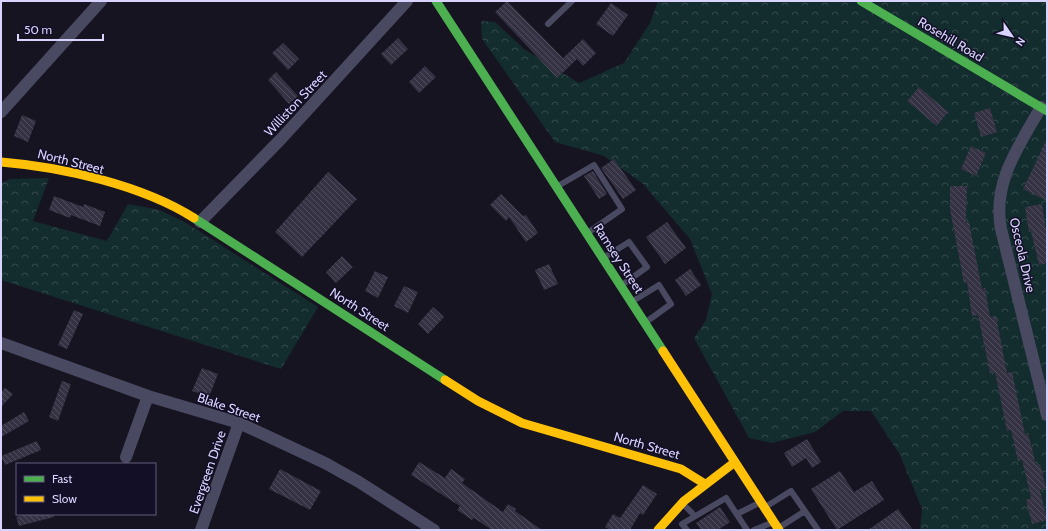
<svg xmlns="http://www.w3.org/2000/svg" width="1048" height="531" font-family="Cabin,sans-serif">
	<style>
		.forest { fill: url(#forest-crowns) }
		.building { fill: url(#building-back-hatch) }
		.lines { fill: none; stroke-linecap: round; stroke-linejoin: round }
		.lane { stroke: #4a4962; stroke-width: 6 }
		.street { stroke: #4a4962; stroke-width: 12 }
		.fast { stroke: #4caf50; stroke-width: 9 }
		.slow { stroke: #ffc107; stroke-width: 9 }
		.labels { text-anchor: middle; stroke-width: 3; stroke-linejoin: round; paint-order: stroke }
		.street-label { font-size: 13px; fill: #d9d4ff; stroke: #130f26 }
	</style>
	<defs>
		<pattern id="forest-crowns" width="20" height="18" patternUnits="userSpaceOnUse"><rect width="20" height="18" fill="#132c2d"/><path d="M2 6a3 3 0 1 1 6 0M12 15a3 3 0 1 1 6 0" fill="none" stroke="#354a4c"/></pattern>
		<pattern id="building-back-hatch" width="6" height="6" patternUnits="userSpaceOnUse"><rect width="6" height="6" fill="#343243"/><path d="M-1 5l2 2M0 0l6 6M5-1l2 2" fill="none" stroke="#514f5f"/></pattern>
	</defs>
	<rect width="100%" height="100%" fill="#161421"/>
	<!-- forest -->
	<path class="forest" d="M658,1H1047V530H920L922,509L900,455L871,411H843L815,432L772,443L749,438L694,338L706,320L712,294L690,239L643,184L604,156L555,142L482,39L481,21L495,22L524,49L579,83L624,63L650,23Z
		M49,178L33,221L107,241L128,204L160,210L188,224L318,307L281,369L1,280V183L10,179Z"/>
	<!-- building -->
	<path class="building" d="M507,1L563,58L583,39L596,53L583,66L577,59L557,78L495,12Z
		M611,3L628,15L613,36L596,24Z
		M398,38L408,49L391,65L381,54Z
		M283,43L299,59L288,70L272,53Z
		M425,66L436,77L419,93L409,82Z
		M276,72L298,96L289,104L268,80Z
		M919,87L948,112L937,126L907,101Z
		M990,108L997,132L981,137L974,113Z
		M22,115L36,121L28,142L14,136Z
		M1047,139V201L1023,189Z
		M971,146L986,153L976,176L961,169Z
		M614,159L636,190L623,199L601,168Z
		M593,171L607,194L599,199L584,176Z
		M328,172L357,199L302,257L275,232Z
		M950,186H967L966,223L969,222L982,289L985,288L990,317L996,316L1007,373L1012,372L1025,434L1028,433L1036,465L1040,464L1046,488L1040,490L1047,520L1032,524L1026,500L1031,498L1022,460L1018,461L1011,430L1007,431L995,372L990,373L978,315L972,316L967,282L964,283L950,209Z
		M501,194L523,216L526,215L538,233L526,242L509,217L506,221L490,205Z
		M54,196L83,207L84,204L105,212L100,226L71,215L70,218L49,210Z
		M1042,204L1047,237V263L1039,265L1031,231L1029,232L1025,207Z
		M667,222L686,248L665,264L646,237Z
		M342,256L353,267L336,283L326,272Z
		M549,264L558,284L544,290L535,270Z
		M690,269L701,285L686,296L675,280Z
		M375,271L388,277L378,298L365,291Z
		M404,286L418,292L408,313L394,306Z
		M433,307L444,317L428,334L418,324Z
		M74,310L83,314L67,349L58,345Z
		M202,368L218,374L209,397L192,391Z
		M62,381L71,384L58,421L49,417Z
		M5,388L13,394L1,407V392Z
		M24,412L29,421L1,437V426Z
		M807,439L821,462L812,468L806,458L792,467L784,453Z
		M37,441L41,450L5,465L1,456Z
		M419,462L445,478L451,469L465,479L462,483L503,512L508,504L516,509L515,511L542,530H492L474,518L472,520L457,510L460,506L411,475Z
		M280,469L321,491L310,510L269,489Z
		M840,471L854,492L872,481L884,500L837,530L811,489Z
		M643,485L657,494L643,515L640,513L630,530H610L605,527L613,514L620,518Z
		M720,507L730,522L718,530H701L696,523Z
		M898,509L913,530H868Z
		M26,514H53L54,517L19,526L16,517Z"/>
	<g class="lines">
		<!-- lane -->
		<path class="lane" d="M548,24L572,1
			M558,186L594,165L622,209L589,232
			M605,257L629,242L647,267L622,285
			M633,301L659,285L671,304L646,322
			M682,503L695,516
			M767,506L791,491L818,530
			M737,514L759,503
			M780,527L805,511
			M687,530L682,524L726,498L747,530
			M754,530L771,523"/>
		<!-- street -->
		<path class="street" d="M1041,107C1019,146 992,182 1001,229L1047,415
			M1,112L101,1
			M200,222L281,139L407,1
			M1,343L148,396L239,423L325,463L359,482L434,530
			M126,457L148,396
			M201,530L239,423"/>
		<!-- fast -->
		<path class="fast" d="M436,1L663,351
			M861,1L1047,111
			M194,218L445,380"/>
		<!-- slow -->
		<path class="slow" d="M1,162C62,167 142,185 194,218
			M663,351L779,530
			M445,380L478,401L522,423L681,469L705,484
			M658,530L684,501L735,462"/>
	</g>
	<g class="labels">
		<!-- street labels -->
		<g class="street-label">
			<text transform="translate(951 39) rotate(31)" y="5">Rosehill Road</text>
			<text transform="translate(295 103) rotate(-47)" y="5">Williston Street</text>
			<text transform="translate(71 161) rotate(14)" y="5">North Street</text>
			<text transform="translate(1023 255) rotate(77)" y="5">Osceola Drive</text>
			<text transform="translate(619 258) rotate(57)" y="5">Ramsey Street</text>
			<text transform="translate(360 309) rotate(33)" y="5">North Street</text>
			<text transform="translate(229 407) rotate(19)" y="5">Blake Street</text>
			<text transform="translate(647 445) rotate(16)" y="5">North Street</text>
			<text transform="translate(207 472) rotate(-71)" y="5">Evergreen Drive</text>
		</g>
	</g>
	<!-- border -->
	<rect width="1048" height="531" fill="none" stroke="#d9d4ff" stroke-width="4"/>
	<!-- legend -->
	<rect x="16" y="463" width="140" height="52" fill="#130f26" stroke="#625e7d"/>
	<rect x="24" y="476" width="20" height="6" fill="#4caf50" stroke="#625e7d"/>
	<text x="52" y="483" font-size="12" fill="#d9d4ff">Fast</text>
	<rect x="24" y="496" width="20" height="6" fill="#ffc107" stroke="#625e7d"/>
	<text x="52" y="503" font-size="12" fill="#d9d4ff">Slow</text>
	<!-- north arrow -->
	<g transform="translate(1012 36) rotate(124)" stroke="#130f26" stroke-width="3" paint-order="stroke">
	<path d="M0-3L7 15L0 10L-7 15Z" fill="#d9d4ff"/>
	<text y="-6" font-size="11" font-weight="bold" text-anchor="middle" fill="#d9d4ff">N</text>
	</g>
	<!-- scale -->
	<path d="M18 34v6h85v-6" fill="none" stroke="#d9d4ff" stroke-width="2"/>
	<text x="24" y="34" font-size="12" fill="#d9d4ff" stroke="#130f26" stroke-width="3" paint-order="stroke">50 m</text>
</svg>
